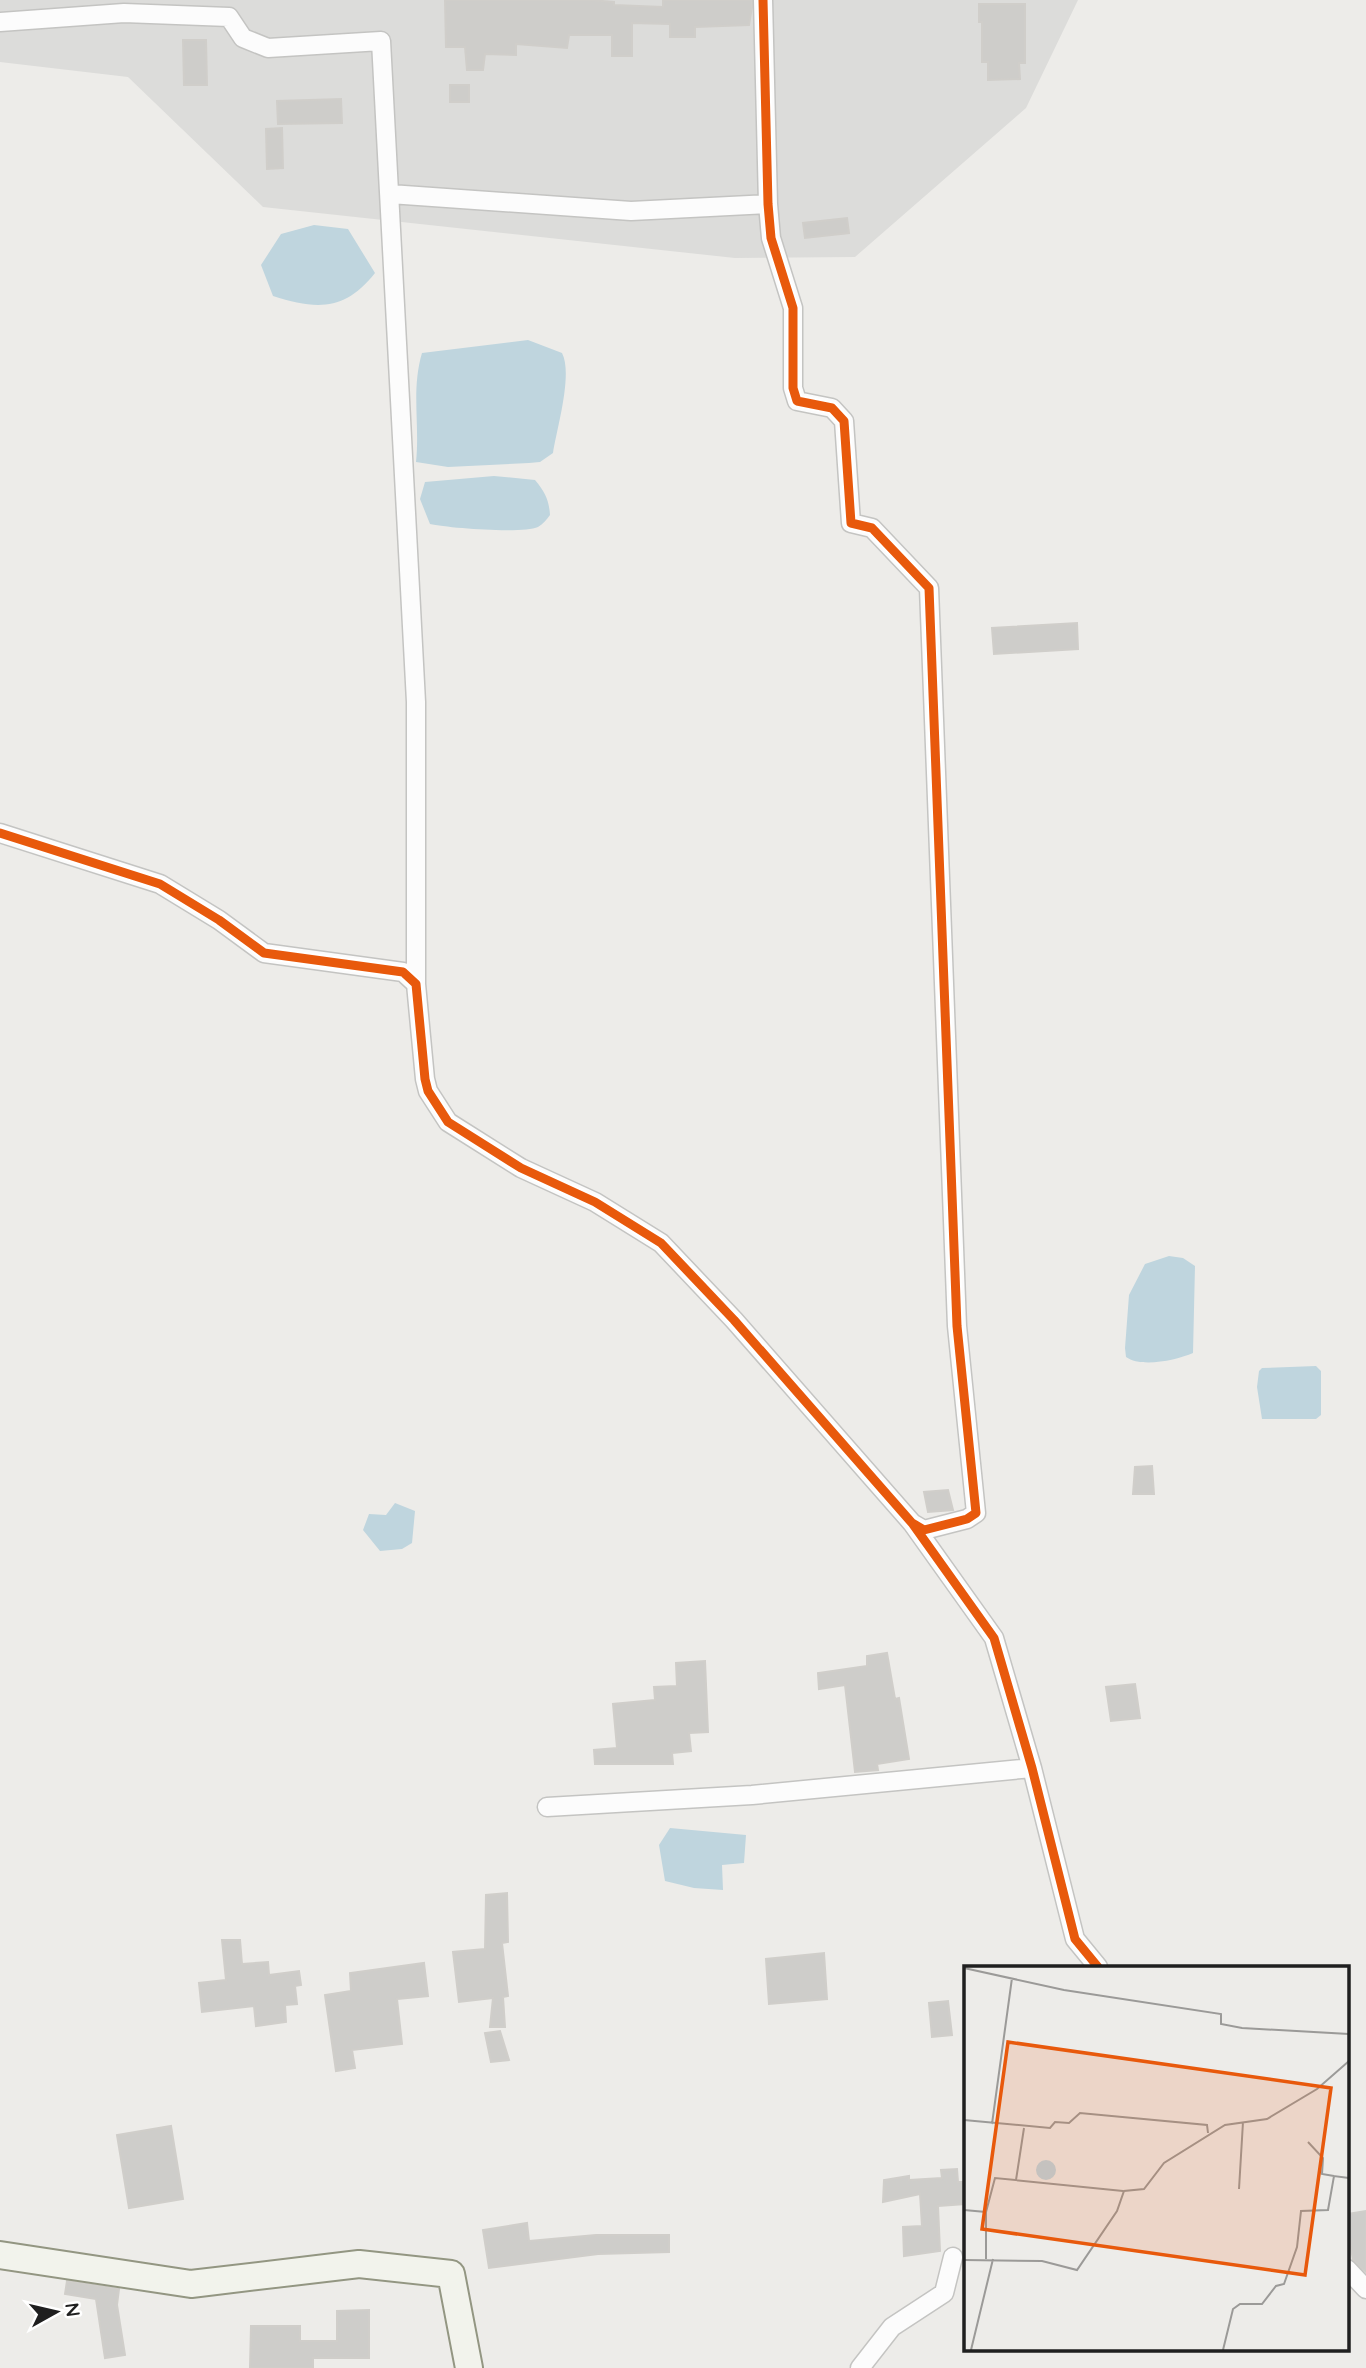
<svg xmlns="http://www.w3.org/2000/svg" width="1366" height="2368" font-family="Quicksand,sans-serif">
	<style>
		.residential { fill: #dcdcda }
		.water { fill: #bfd5de }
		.building { fill: #cecdca; stroke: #d0ceca; stroke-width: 2 }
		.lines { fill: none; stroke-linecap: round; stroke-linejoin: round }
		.street-casing { stroke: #c4c4c2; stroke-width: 21 }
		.secondary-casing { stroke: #939682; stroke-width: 30 }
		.street { stroke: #fcfcfc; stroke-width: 18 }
		.secondary { stroke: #f2f3ec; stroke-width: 26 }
		.cycleway-casing { stroke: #fff; stroke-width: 13 }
		.cycleway { stroke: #e8590c; stroke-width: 9 }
		.inset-road { fill: none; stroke: #9b9a98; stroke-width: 2 }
		.view { fill: #e8590c; fill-opacity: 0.15; stroke: #e8590c; stroke-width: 3.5 }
		.inset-edge { fill: none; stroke: #1f1f1f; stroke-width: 3.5 }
	</style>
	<rect width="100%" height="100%" fill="#edece9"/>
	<!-- residential -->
	<path class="residential" d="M0,0H1078L1026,108L855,257L735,258L263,207L128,77L0,62Z"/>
	<!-- water -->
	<path class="water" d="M314,225L348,229L375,273C345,311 317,310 273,296L261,265L281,234Z
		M528,340L562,353C573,374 557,428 553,453L540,462L529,463L448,467L416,462C420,425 411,390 422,353Z
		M494,476L535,480C545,492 549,500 550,515C547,519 543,524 538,527C522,534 448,528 430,524L420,499L425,482Z
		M1169,1256L1183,1258L1195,1266L1193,1353C1177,1360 1141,1368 1126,1357L1125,1348L1129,1295L1145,1264Z
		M1316,1366L1321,1371V1415L1316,1419H1262L1257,1387L1259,1371L1262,1368Z
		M395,1503L415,1511L412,1543L402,1549L380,1551L363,1530L369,1514L386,1515Z
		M670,1828L746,1835L744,1863L722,1865L723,1890L694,1888L665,1881L659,1845Z"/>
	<!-- building -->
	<path class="building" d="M445,0H590L614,2V5L663,7V0H752V7L749,25L695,27V37H670V24L632,23V56H612V35H569L567,48L516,44V55L485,54L483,70H467L465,47H446Z
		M979,4H1025V63H1019L1020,79L988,80V62H982V22H979Z
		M183,40H206L207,85H184Z
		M450,85H469V102H450Z
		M341,99L342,123L278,124L277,101Z
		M282,128L283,168L267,169L266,129Z
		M847,218L849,233L805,238L803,223Z
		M1077,623L1078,649L994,654L992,628Z
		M1152,1466L1154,1494H1133L1135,1467Z
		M948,1490L953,1510L928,1512L924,1492Z
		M887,1653L895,1699L899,1698L909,1759L877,1764L878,1770L855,1772L845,1685L819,1689L818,1673L867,1666V1656Z
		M705,1661L708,1732L689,1733L691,1751L672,1753L673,1764H595L594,1750L617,1748L613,1704L655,1700L654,1687L677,1686L676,1663Z
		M1135,1684L1140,1718L1111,1721L1106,1687Z
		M507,1893L508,1942L502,1943L508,1996L503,1997L505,2027H490L493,1998L459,2002L453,1952L485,1949L486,1895Z
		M222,1940H240L242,1964L268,1962L269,1975L299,1971L301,1985L295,1986L297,2004L285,2005L286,2022L256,2026L254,2006L202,2012L199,1983L226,1980Z
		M824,1953L827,1999L769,2004L766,1959Z
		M424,1963L428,1996L397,1999L402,2044L352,2050L355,2068L336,2071L325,1995L351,1991L350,1973Z
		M948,2001L952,2035L932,2037L929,2003Z
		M500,2031L509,2060L491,2062L485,2033Z
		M171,2126L183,2199L129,2208L117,2135Z
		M957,2169L958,2182H965V2204L938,2206L940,2251L904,2256L903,2227L922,2226L920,2194L883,2202L884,2180L909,2176V2180L942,2178L941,2170Z
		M1366,2211V2272L1353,2260L1347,2226V2214Z
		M527,2223L529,2241L596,2235H669V2252L598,2254L489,2268L483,2230Z
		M67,2281L119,2289L117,2305L125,2355L105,2358L96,2299L65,2294Z
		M369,2310V2358H313V2368H250L251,2326H300V2341H337V2311Z"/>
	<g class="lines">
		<!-- street casing -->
		<g class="street-casing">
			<path id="street" d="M763,0L768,204L771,238L793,308V388L797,401L832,408L844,421L851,523L872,528L929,588L957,1326L976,1513L967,1519L924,1530L912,1523
				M0,22L124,13L229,17L243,38L268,48L381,41L416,702V984
				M390,194L631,211L768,204
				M0,833L160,884L219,920L264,953L403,972L416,984L425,1079L428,1091L448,1122L521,1168L595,1202L661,1243L734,1320L912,1523L994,1638L1032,1768L1075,1939L1098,1967
				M547,1807L752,1795L1032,1768
				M1347,2269L1366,2289
				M860,2368L892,2327L944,2293L953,2257"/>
		</g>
		<!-- secondary casing -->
		<g class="secondary-casing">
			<path id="secondary" d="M0,2255L191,2284L359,2264L451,2274L469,2368"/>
		</g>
		<!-- street -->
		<use href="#street" class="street"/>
		<!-- secondary -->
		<use href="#secondary" class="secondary"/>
		<!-- cycleway casing -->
		<g class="cycleway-casing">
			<path id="cycleway" d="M763,0L768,204L771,238L793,308V388L797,401L832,408L844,421L851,523L872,528L929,588L957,1326L976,1513L967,1519L924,1530L912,1523
				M0,833L160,884L219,920L264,953L403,972L416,984L425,1079L428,1091L448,1122L521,1168L595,1202L661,1243L734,1320L912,1523L994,1638L1032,1768L1075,1939L1098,1967"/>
		</g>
		<!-- cycleway -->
		<use href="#cycleway" class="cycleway"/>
	</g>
	<!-- overview -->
	<g transform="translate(964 1966)">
		<rect width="385" height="385" fill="#edece9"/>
		<path d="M72 204a10 10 0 1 1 20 0a10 10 0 1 1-20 0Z" fill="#bfd5de"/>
		<path class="inset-road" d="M0,2L100,24L257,48V58L278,62L385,68M0,154L86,162L91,156L105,157L116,147L243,159L244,167M28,158L48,12M344,176L359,192L358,208L370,210M52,214L60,162M275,223L279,156M0,244L22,246M22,293V246L31,212L159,225M0,294L78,295L113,304L153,245L160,225L180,223L200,197L261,159L303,153L353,123L385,95M7,384L29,293M259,384L269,343L276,338H298L312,320L320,318L333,281L337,245L364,244L370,210L385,212"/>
		<path class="view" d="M44,76L367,122L341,309L18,263Z"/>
		<rect width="385" height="385" class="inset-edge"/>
	</g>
	<!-- north arrow -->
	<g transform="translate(56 2312) rotate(82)" stroke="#ffffff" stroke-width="5" paint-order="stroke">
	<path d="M0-5L12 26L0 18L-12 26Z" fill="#1f1f1f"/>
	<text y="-10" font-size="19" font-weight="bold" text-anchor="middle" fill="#1f1f1f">N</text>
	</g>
</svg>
